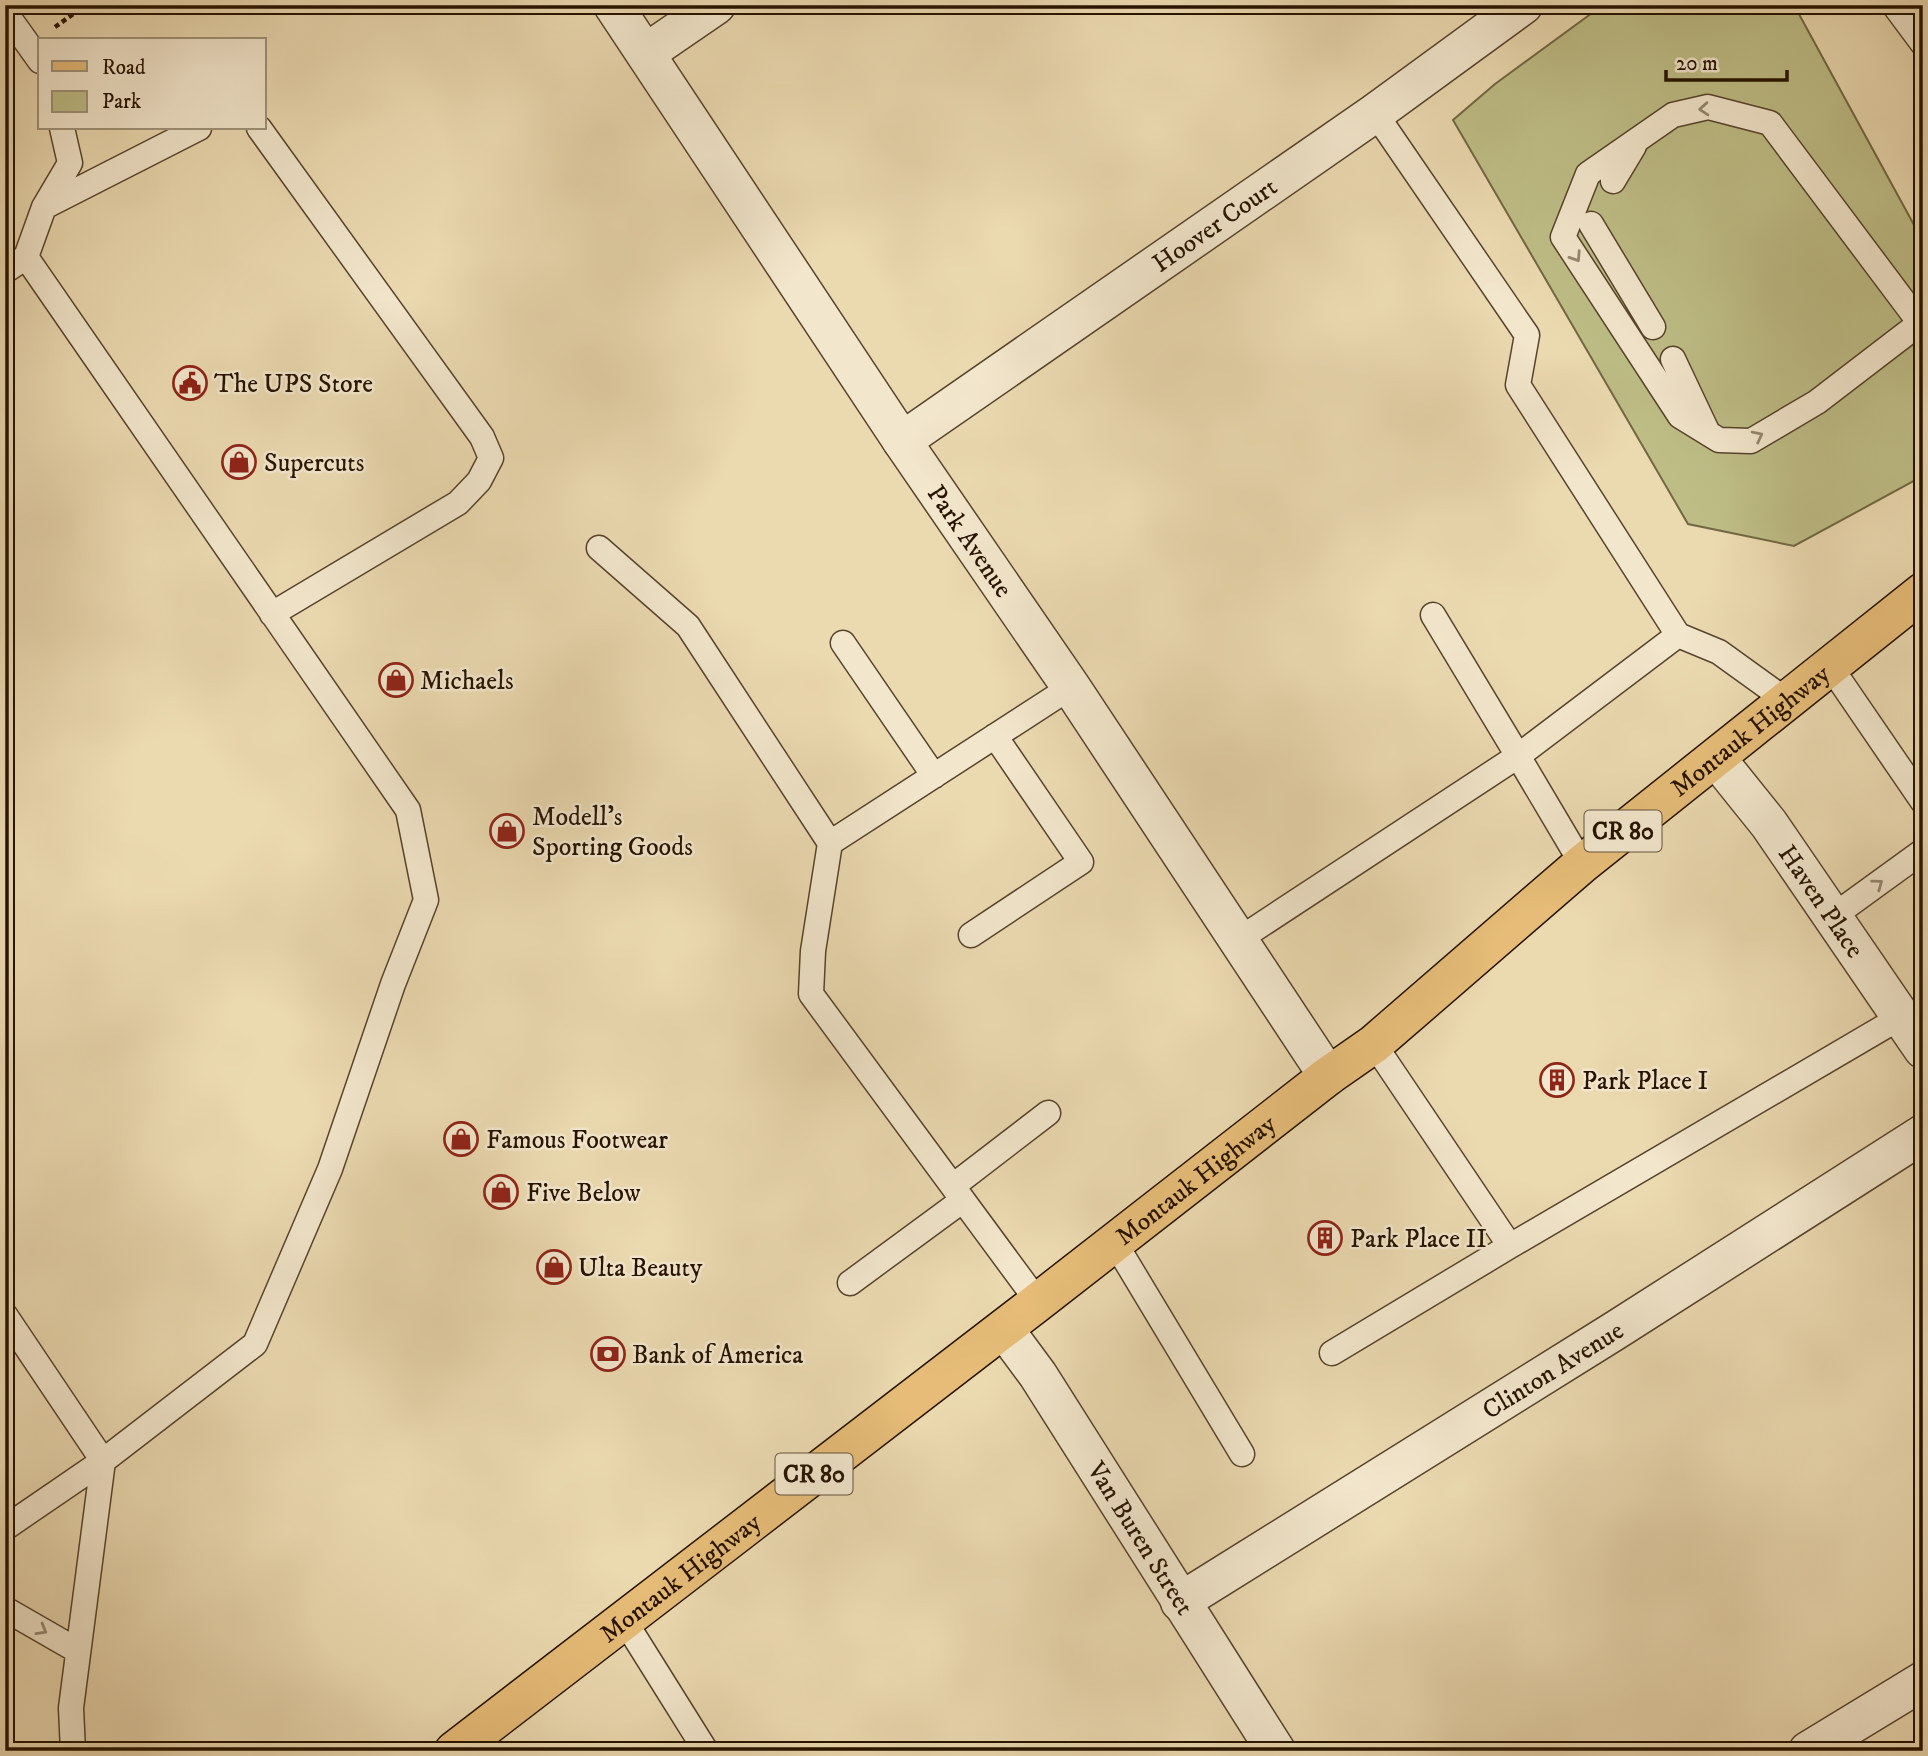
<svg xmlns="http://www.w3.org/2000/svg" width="1928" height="1756" font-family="'IM FELL DW Pica',serif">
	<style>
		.green { fill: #bebd86; stroke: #726843; stroke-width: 2 }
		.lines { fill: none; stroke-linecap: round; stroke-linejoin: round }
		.lane-casing { stroke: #57442c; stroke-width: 27 }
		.street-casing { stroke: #57442c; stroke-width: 41 }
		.primary-casing { stroke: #261300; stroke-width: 41 }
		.path { stroke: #261300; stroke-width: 4.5; stroke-dasharray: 5 3.5; stroke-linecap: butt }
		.lane { stroke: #f2e6cc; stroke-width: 24 }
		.street { stroke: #f2e6cc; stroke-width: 38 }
		.primary { stroke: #e6bc78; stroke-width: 38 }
		.oneway { stroke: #968770 }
		.labels { text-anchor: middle; stroke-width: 5; stroke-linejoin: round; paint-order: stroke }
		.shield { fill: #f2e6cc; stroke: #63523d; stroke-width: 2 }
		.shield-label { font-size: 24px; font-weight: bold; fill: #261300 }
		.street-label { font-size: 26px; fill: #261300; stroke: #f2e6cc }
		.poi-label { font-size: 26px; fill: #261300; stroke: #f2e6cc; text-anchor: start }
	</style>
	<rect width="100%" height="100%" fill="#ebd9b0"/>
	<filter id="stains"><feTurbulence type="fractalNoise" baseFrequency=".00286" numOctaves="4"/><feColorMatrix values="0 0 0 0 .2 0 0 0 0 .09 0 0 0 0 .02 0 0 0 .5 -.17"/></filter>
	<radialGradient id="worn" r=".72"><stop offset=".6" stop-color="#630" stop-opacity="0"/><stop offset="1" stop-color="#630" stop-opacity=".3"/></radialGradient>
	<!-- green -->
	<path class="green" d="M1603,5H1794L1920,236L1923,245V476L1794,546L1688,524L1453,120L1495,84Z"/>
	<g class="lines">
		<!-- lane casing -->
		<g class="lane-casing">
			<path id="lane" d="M1894,5L1923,44
				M5,12L40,61
				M1375,113L1527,335L1518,385L1678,635L1719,652L1787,701
				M259,128L482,437L491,458L479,481L458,503L272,614
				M1613,181L1634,146
				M44,207L199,128
				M1591,224L1653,327
				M5,271L26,257L44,207L70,163L62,128
				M1920,323L1817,402L1751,441L1719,440L1680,416L1563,237L1588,174L1673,115L1708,107L1770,123L1923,327
				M1673,359L1708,433
				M599,548L688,626L830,843L813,951L811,994L1038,1302
				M843,643L934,776
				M1830,666L1923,802
				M830,843L1071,687
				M1582,864L1518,756L1678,635
				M1832,917L1923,851
				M971,935L1081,862L995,736
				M1238,940L1518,756L1433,615
				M1374,1044L1510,1246
				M953,1186L1048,1113
				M1115,1243L1242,1454
				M850,1283L963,1200
				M5,1315L103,1461L71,1708L73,1751
				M1332,1353L1510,1246L1901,1017
				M5,1528L103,1461L255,1344L330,1169L393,984L426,900L408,810L26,257
				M5,1609L78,1651
				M624,1620L706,1751"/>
		</g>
		<!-- street casing -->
		<g class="street-casing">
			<g id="street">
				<path id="s1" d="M613,5L902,441L1071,687L1328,1076"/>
				<path d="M646,53L716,5"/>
				<path id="s2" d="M902,441L1375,113L1523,5"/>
				<path id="s3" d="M1716,758L1769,824L1923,1049"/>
				<path id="s4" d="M1004,1329L1038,1375L1276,1751"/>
				<path id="s5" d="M1180,1602L1616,1330L1923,1134"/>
				<path d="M1808,1751L1923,1681"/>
			</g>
		</g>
		<!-- primary casing -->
		<g class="primary-casing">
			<g id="primary">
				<path id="s6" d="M454,1751L1038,1302L1328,1076L1374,1044L1582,864L1923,592"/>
			</g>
		</g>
		<!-- path -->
		<path class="path" d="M55,27L86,5"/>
		<!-- lane -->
		<use href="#lane" class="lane"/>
		<!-- street -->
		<use href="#street" class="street"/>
		<!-- primary -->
		<use href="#primary" class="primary"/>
	</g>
	<!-- one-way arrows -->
	<defs><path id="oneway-chevron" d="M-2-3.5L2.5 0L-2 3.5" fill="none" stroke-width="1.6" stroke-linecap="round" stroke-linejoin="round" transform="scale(1.75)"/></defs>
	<g class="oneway">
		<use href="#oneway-chevron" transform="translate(1704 109) rotate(176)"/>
		<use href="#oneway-chevron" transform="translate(1576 257) rotate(57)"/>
		<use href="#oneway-chevron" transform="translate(1758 436) rotate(-27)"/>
		<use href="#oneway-chevron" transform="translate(1878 884) rotate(-36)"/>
		<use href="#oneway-chevron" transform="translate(42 1630) rotate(30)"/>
	</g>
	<!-- icons -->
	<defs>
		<g id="civic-ring" transform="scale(1.75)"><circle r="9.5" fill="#f2e6cc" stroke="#8f2418" stroke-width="1.5"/><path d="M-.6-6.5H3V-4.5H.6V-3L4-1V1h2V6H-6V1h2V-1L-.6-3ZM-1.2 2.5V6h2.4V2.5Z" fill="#8f2418"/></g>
		<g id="shop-ring" transform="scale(1.75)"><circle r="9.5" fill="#f2e6cc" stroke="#8f2418" stroke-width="1.5"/><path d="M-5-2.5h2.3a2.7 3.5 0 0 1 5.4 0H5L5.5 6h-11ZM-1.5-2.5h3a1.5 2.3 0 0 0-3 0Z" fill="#8f2418"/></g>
		<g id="building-ring" transform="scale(1.75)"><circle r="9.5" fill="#f2e6cc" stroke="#8f2418" stroke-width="1.5"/><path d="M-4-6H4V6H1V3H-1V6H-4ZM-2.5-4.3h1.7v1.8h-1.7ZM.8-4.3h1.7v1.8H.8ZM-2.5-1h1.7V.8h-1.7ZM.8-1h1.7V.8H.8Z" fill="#8f2418"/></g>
		<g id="bank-ring" transform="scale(1.75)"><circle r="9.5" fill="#f2e6cc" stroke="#8f2418" stroke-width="1.5"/><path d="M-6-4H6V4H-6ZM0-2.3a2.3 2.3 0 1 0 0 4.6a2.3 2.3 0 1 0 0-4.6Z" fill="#8f2418"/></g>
	</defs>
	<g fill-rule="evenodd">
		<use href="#civic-ring" x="190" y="383"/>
		<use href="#shop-ring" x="239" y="462"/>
		<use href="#shop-ring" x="396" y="680"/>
		<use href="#shop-ring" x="507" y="831"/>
		<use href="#building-ring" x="1557" y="1080"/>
		<use href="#shop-ring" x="461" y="1139"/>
		<use href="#shop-ring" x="501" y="1192"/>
		<use href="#building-ring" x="1325" y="1238"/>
		<use href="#shop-ring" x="554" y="1267"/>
		<use href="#bank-ring" x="608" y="1354"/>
	</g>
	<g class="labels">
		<!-- shield labels -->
		<g class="shield">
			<rect x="1584.5" y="810.5" width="77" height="41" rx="5"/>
			<rect x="775.5" y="1453.5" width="77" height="41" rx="5"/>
		</g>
		<g class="shield-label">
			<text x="1623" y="839">CR 80</text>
			<text x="814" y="1482">CR 80</text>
		</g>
		<!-- street labels -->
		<g class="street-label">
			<text dy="9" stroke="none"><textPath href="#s2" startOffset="380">Hoover Court</textPath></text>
			<text dy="9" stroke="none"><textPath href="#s1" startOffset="644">Park Avenue</textPath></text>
			<text dy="9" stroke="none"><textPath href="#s6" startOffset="1650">Montauk Highway</textPath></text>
			<text dy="9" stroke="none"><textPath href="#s3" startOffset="178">Haven Place</textPath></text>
			<text dy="9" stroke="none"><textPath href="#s6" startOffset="936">Montauk Highway</textPath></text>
			<text dy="9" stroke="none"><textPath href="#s5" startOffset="439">Clinton Avenue</textPath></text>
			<text dy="9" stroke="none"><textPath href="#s4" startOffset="250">Van Buren Street</textPath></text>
			<text dy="9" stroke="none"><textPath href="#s6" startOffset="285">Montauk Highway</textPath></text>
		</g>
		<!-- poi labels -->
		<g class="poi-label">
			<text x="214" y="392">The UPS Store</text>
			<text x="264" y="471">Supercuts</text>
			<text x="420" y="689">Michaels</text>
			<text x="532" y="825">Modell's<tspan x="532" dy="30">Sporting Goods</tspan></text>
			<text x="1582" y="1089">Park Place I</text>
			<text x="486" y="1148">Famous Footwear</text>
			<text x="526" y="1201">Five Below</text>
			<text x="1350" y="1247">Park Place II</text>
			<text x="578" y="1276">Ulta Beauty</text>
			<text x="632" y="1363">Bank of America</text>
		</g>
	</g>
	<!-- margin -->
	<rect width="1928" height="1756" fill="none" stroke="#ebd9b0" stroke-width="28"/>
	<rect x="7" y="7" width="1914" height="1742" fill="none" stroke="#261300" stroke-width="3.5"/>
	<rect x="14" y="14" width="1900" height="1728" fill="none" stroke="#261300" stroke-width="2"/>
	<!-- legend -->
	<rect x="38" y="38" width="228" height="91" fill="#f2e6cc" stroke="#a0927a" stroke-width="2"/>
	<rect x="52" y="61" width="35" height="10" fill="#e6bc78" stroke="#a0927a" stroke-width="2"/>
	<text x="102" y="74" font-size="21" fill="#261300">Road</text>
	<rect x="52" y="91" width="35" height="21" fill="#bebd86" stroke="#a0927a" stroke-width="2"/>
	<text x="102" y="108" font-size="21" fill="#261300">Park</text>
	<!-- scale -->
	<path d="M1666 70v10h121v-10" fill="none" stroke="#261300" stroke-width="3.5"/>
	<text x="1676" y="70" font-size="21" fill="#261300" stroke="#f2e6cc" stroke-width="5" paint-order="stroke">20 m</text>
	<rect width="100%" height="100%" filter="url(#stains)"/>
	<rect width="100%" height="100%" fill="url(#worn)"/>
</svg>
